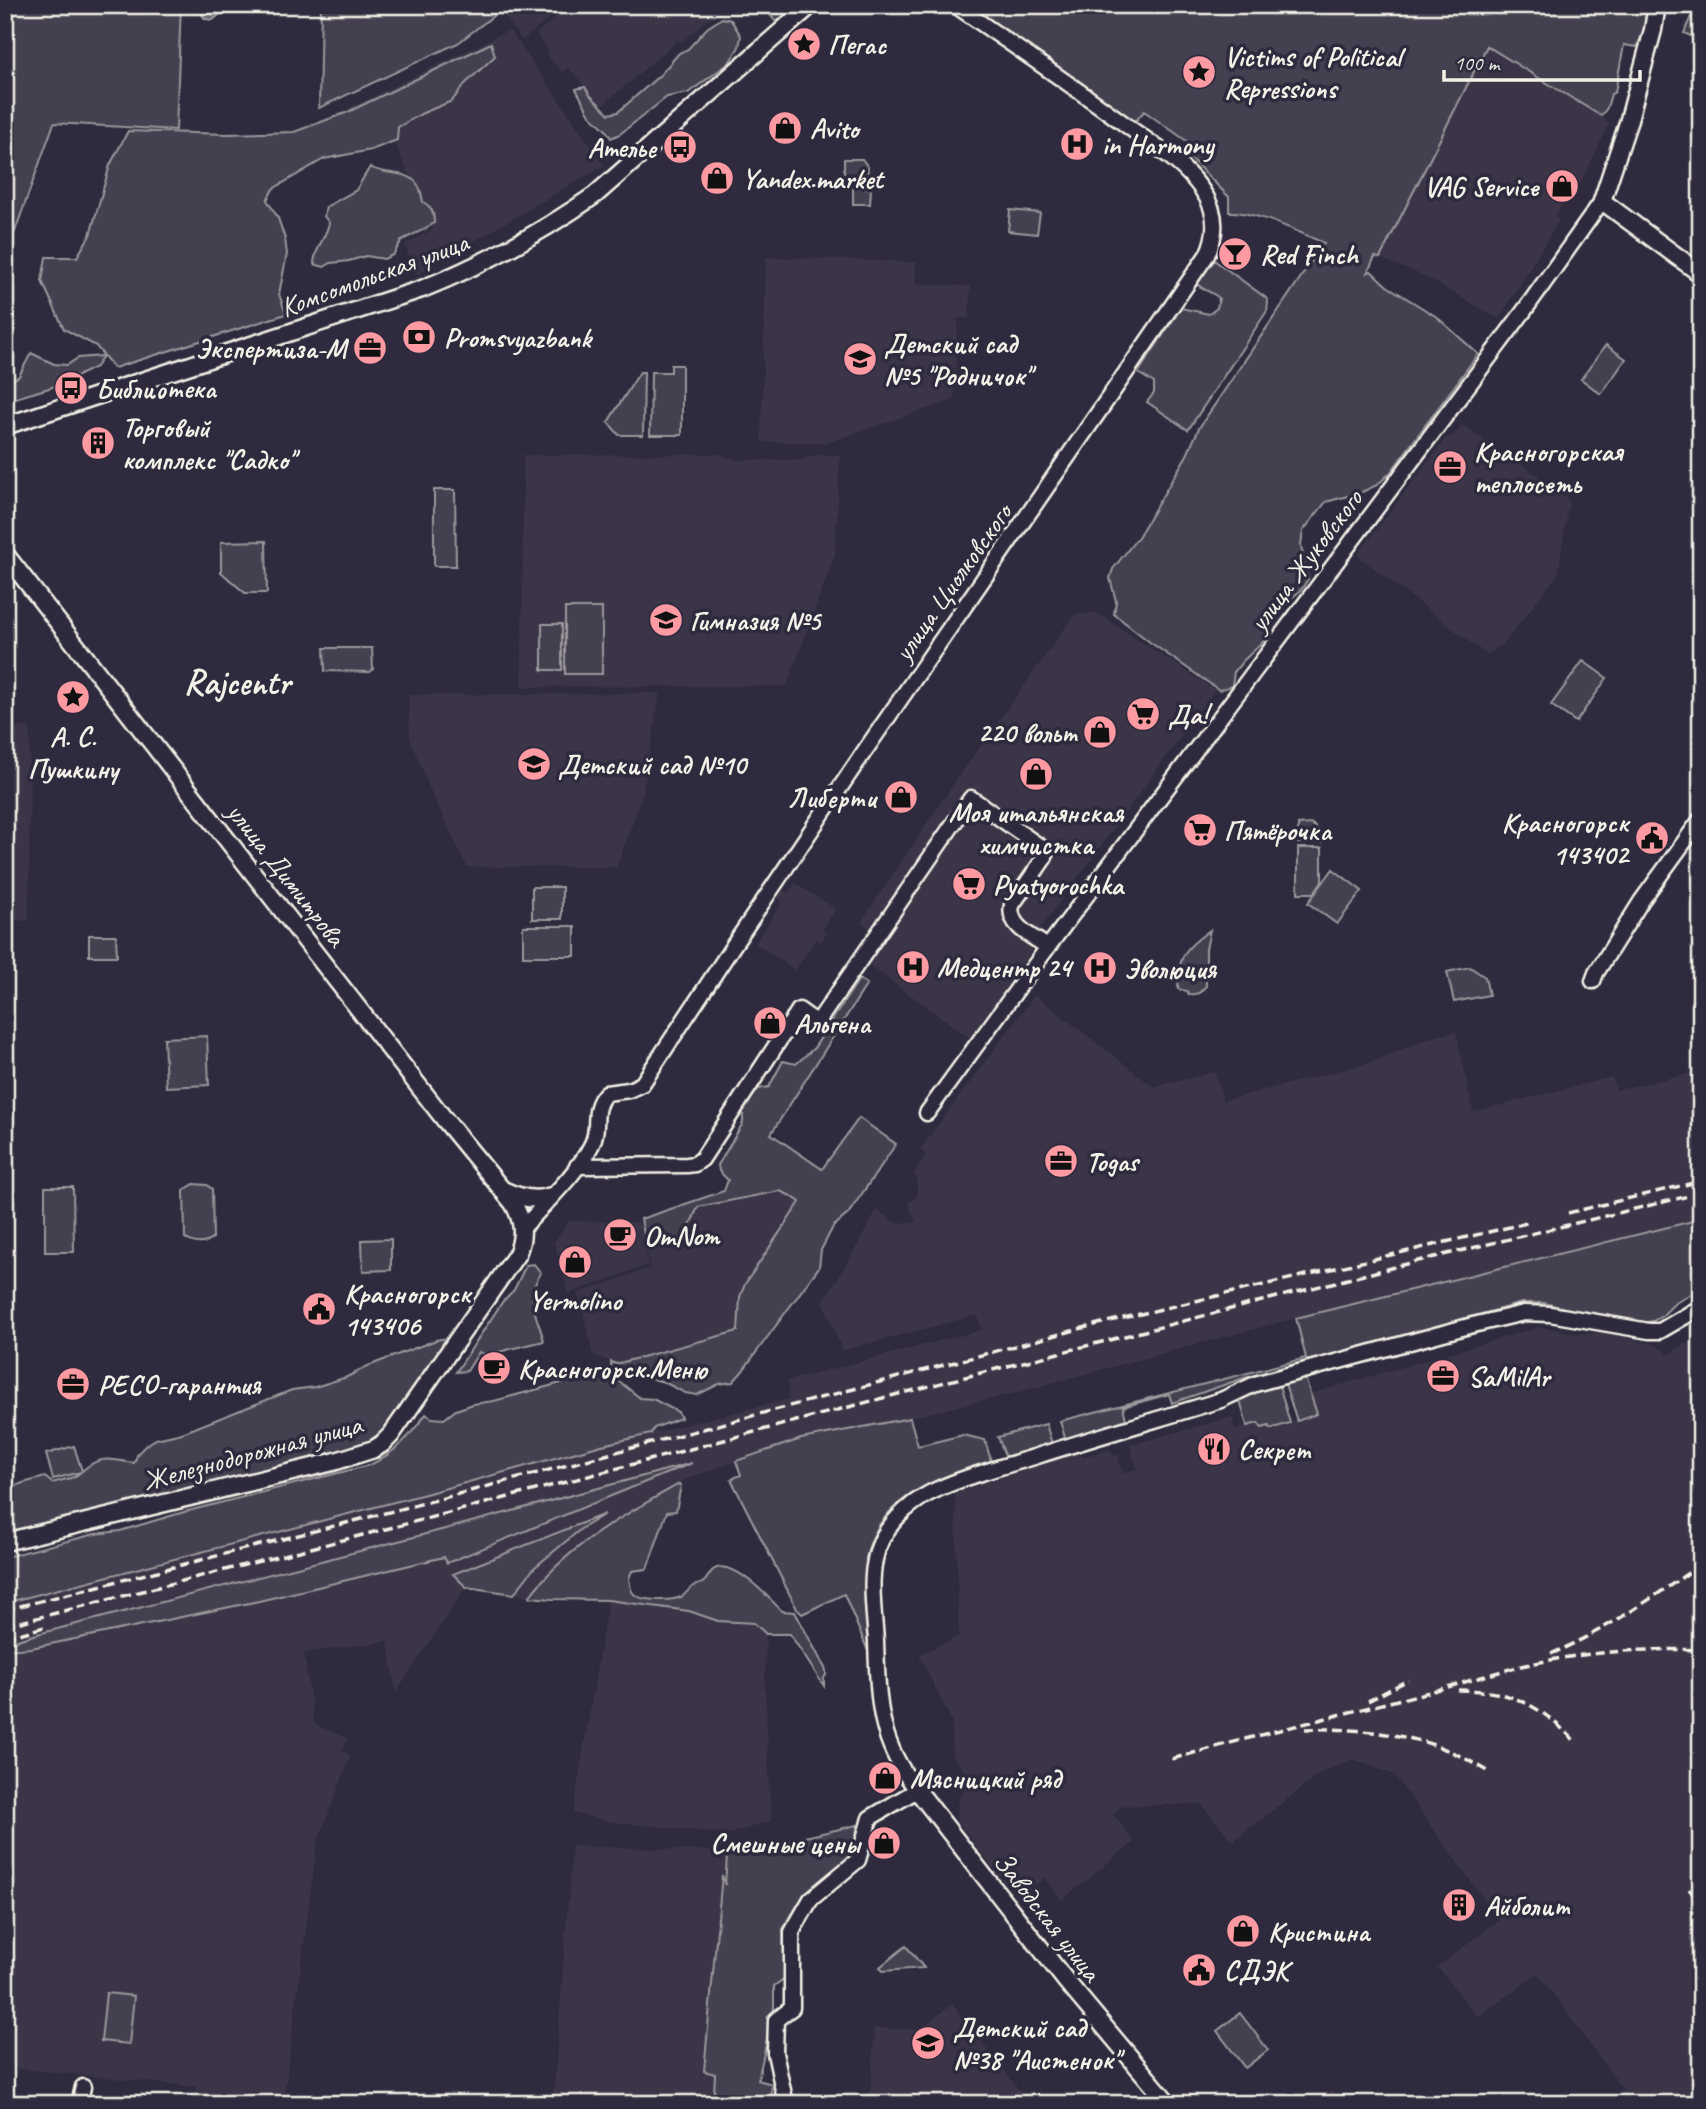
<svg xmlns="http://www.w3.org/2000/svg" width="1706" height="2109" font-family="Caveat,sans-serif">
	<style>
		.built { fill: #3b3647 }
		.green { fill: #454050; stroke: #9c989c; stroke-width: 2 }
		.water { fill: #6a6670; stroke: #a19ea0; stroke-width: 2 }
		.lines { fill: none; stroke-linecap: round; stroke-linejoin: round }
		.minor-casing { stroke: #f4f1e8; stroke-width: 19 }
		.tertiary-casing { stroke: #f4f1e8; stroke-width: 21 }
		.minor { stroke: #2f2a3d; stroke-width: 14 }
		.tertiary { stroke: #2f2a3d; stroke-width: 16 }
		.rail { stroke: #f4f1e8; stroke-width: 3.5; stroke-dasharray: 10 5; stroke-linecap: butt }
		.labels { text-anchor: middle; stroke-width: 7; stroke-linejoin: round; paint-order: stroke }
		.poi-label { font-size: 28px; font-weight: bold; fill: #f4f1e8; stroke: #2f2a3d; text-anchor: start }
		.street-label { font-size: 28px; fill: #f4f1e8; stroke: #2f2a3d }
		.district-label { font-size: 35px; font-weight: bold; fill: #f4f1e8; stroke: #2f2a3d }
	</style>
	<rect width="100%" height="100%" fill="#2f2a3d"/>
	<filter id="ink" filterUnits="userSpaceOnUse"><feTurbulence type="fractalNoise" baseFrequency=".0143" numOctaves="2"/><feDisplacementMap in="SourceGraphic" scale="14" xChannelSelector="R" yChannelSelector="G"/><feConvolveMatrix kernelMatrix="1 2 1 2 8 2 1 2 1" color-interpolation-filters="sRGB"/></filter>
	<g filter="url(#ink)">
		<!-- built -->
		<path class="built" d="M496,5H565L522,41Z
			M569,5H718L721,8L681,43L678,40L602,106L568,67L562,72L546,54L549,51L536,34Z
			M507,31L511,32L603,163V166L416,275L405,245L433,229L395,144L347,109Z
			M1487,46L1601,116L1609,124L1587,171L1578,187L1574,185L1555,217L1559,220L1499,319L1424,276L1380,258Z
			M766,257L916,262V284L971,286L969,318H958L954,400L826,443L761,442Z
			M1462,425L1564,493L1569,502L1558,574L1504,643L1487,655L1357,555L1446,438L1454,435Z
			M719,454L736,460H801L816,455H840L835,554L787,686L522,687L523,455Z
			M1097,613L1215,690L1041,928L1036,945L970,1038L856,956L873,931L861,922L956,780L1075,614Z
			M660,693L643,793L617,867H467L430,790L410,738L408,695Z
			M5,727H30L29,921L5,920Z
			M795,883L836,909L822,930L826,933L821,942L816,939L795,970L755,943L782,902L778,898L783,890L788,893Z
			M1035,995L1154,1087L1215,1072L1223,1101L1371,1062L1432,1037L1456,1031L1473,1112L1612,1077L1616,1090L1701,1071V1219L1296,1318L1011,1394L895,1421L801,1439L691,1477L615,1520L591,1536L541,1581L529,1597L514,1594L534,1568L582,1528L599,1517L454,1574L466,1587L396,1693L388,1641L304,1653L314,1724L348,1739L342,1751L351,1755L317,1844L284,2096L245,2091L242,2099L196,2093V2087L5,2067V1650L31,1648L259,1601L444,1557L447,1563L684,1466L5,1644V1603L429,1493L602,1445L789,1399L787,1381L981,1330L977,1315L842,1351L823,1301L848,1262L877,1210L896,1223L916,1222L908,1203L917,1196V1179L913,1173L926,1155L920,1149Z
			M780,1191L791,1196L800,1203L745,1284L740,1297L738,1331L616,1364L593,1355L578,1293L650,1268L647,1250L664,1237L684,1239L698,1208Z
			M569,1221L640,1222L648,1265L568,1294L554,1242Z
			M1539,1327L1583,1334L1608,1332L1655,1345L1669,1354L1701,1335V2104H1604L1623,2090L1538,1973L1478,2017L1437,1967L1499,1920L1394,1775L1353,1759L1321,1773L1233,1841L1201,1804L1122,1806L1113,1814L1134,1842L1062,1900L1044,1878L1018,1899L956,1820L958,1800L964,1789L972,1782L952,1755V1722L919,1655L959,1636L955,1493L1076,1453L1084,1456L1110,1450L1113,1456L1118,1454L1122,1473L1137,1469L1130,1445L1232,1417L1235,1429L1258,1422L1269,1426L1270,1429L1316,1414L1310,1394Z
			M608,1600L689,1611L718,1621L754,1623L766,1634L765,1679L771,1821L729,1834L612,1822L573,1813Z
			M572,1846L725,1851L718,2104H553Z
			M952,2004L1030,2104H867L872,2080L874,2028L919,2030Z"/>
		<!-- green -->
		<path class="green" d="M5,5H181L176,130L54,123L5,259Z
			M321,5H494L493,16L458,43L319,108Z
			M762,5H795L776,22Z
			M967,5L1644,6C1649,21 1644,34 1636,47L1624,45L1615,92L1611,94L1607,108L1601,116L1487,46L1380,258L1375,257L1367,273L1371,271L1387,286L1437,317L1478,354L1390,473L1377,485L1362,492L1326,502L1303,531L1301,545L1308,579L1301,590L1285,603L1279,616L1269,628L1264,641L1243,661L1234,672L1232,686L1219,690L1151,643L1114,614L1116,601L1110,578L1113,569L1138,537L1187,455L1199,428L1324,243C1300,233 1254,210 1229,212V197L1191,159L1188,152L1191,144L1144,111L1135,122Z
			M1701,12V37H1693L1684,33L1692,14Z
			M722,18L731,20L741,36L739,47L729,63L688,93L667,97L620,134L611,138L605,129L590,115L576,89L585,87L590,95L609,114L618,112L661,74L679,53L688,49L707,28Z
			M491,43L495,56L465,84L452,101L423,113L398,127L397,140L371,150L324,159L273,189L267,200L278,218L285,239L287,254L279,294L286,314L114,368L96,346L64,329L42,281L46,257H77L90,235L110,165L128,131L227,134L294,132L348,112Z
			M844,159H862L868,167L867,178L844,177Z
			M370,167C384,176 408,169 418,185C421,190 422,197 423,202C432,207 434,212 434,223L427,228L402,240L393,255L384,259L366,256L349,261L331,263L324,267L314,264C314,249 326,238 329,223L324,216L326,207L356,190Z
			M853,188H871L870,204H853Z
			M1010,210L1040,213L1037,234L1008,231Z
			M1214,260L1266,298L1268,302L1267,311L1188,430L1147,402L1154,393V383L1138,373L1181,308L1209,314L1217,308L1219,298C1211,291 1203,291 1196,283Z
			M1606,345L1626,359L1601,394L1581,379Z
			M31,353L54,364L67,365L78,358L103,356L96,367L59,385L6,401L5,385L19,376Z
			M671,365H682V435H650L651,372H671Z
			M640,372H644L643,435H619L608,422Z
			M434,490H455L456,566H434Z
			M266,541L267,593H245L221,572V542Z
			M565,608H602V674H565Z
			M542,624H562V670H542Z
			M324,648H372L373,669L370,672L325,671Z
			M1583,661L1607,678L1576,722L1551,705Z
			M1312,824L1322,834V843H1298V825Z
			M1298,848H1322V881L1314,893H1298Z
			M1333,869L1362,891L1337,924L1308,903Z
			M532,887H562V919H532Z
			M523,926H575V956H523Z
			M1210,930L1206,949V986L1199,993L1189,995L1187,991L1178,989C1179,956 1182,950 1210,930Z
			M89,935H116L117,956H89Z
			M1470,967L1485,977L1489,995L1454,1002L1447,972Z
			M859,979L867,984L771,1134L822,1169L859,1118L896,1144L848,1214L833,1227L821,1250L819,1267L741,1373L733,1382L719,1384L697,1395L685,1393L664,1382L611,1368V1362L616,1364L738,1331L740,1297L745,1284L800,1202L791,1196L780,1191L698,1207L684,1239L664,1237L647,1250L641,1219L724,1191L728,1180L719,1171L718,1165L743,1123V1109L758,1089L769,1087L783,1061L796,1064L814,1048Z
			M207,1036L209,1085L166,1087L164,1038Z
			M194,1184L207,1185L212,1189L213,1238C205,1245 194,1245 185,1238L184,1190Z
			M45,1187H73L74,1252H45Z
			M1701,1219V1289L1675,1303L1662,1316L1653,1321L1643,1323L1605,1318L1544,1303H1522L1241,1379L1172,1403L1169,1394L1123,1407L1126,1419L1066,1441L1060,1421L1306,1358L1296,1318Z
			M391,1239V1270L363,1271L362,1240Z
			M534,1264L541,1273C524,1298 537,1315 544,1341L486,1355L479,1352L467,1371L456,1372L503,1301L514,1290L526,1265Z
			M448,1338L386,1428L368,1442L360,1446L5,1535V1490L23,1483L45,1477L52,1483L74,1477L81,1472L53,1479L46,1454L74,1446L82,1471C101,1454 111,1460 134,1463L138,1453L146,1445L156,1439L182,1433L292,1390L315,1387L347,1377L368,1366L436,1340Z
			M571,1371L620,1382L640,1398L653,1399L678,1412L681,1418L654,1428L651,1434L602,1445L429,1493L5,1603V1557L95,1534L120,1531L184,1512L370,1465C395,1453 410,1436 426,1414L432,1418L444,1419L456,1410L473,1404L494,1401L572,1380Z
			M1305,1378L1317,1414L1297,1421L1285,1384Z
			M1279,1385L1290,1423L1270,1429L1269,1426L1262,1428L1258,1423L1247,1426L1240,1400L1259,1391Z
			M910,1418L918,1446L963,1435L985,1440L991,1461C939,1480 879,1494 866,1558L871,1658L844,1594L802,1614L797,1609L731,1479L741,1475L736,1461L801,1439Z
			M1046,1424L1052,1444L1006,1458L998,1437Z
			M692,1463L447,1563L444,1557L259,1601L31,1648L5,1650V1644L30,1636L449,1528Z
			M679,1484L681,1485L676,1511L667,1512L647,1569L632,1571L629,1578C630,1583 630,1589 633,1593C640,1602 671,1601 681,1597C686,1595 687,1590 692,1587C695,1585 699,1585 702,1583C709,1579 709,1570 717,1568C737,1562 770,1599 782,1611L795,1612L826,1670V1675L824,1678V1686L790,1634H766L754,1623L718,1621L689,1611L608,1600L552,1599L529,1597C568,1545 624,1515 679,1484Z
			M605,1514L582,1528L534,1568L514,1594L466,1587L453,1574Z
			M857,1825L856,1842L849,1857L804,1895L783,1929L785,1978L774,1986V2008L758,2080L772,2084L770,2104H708V2096L714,2093L715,2074L704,2071L722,1875L725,1885L727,1855Z
			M906,1946L924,1968L883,1971L880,1967Z
			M106,1993L134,1996L129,2044L101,2041Z
			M1240,2013L1268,2050L1245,2068L1217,2031Z"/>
		<!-- water -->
		<path class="water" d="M202,5H220V14L213,20L205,19L201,13Z"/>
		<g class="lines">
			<!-- minor casing -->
			<g class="minor-casing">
				<path id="minor" d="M1593,981L1596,973L1642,900L1701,819
					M927,1113L1048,947L1524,311L1602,201
					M577,1166L687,1165L695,1164L702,1159L799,1010L817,1023L971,798L1045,850V857L1012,905C1007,926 1033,937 1048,947
					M522,1229C544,1204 578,1173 592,1144C601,1126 590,1110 606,1093L629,1090L642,1084L733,946L866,749L1207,255C1218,232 1217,211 1202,190C1185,165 1158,148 1134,131C1075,87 1015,47 955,5
					M79,2104L83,2087
					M786,2104L775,2053L776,2020L792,2008V1932L811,1899L858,1860L870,1818L917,1790C878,1742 878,1700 876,1641C874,1609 867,1571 881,1541C892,1518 915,1499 938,1489C968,1475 1002,1467 1034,1457C1096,1437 1159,1419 1221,1400L1255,1384L1280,1377L1473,1325L1524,1313L1550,1314L1649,1331H1660L1701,1307"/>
			</g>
			<!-- tertiary casing -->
			<g class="tertiary-casing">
				<path id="tertiary" d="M1657,5L1653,30L1628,123L1602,201L1701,274
					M5,426L422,289C484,264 541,233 595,195L811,5
					M5,554L445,1120L513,1203C523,1220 525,1235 517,1254L391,1435L382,1444L374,1449L333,1462L5,1542
					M503,1190C518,1197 536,1202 551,1196
					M917,1790L1066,1981L1169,2104"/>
			</g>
			<!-- minor -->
			<use href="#minor" class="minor"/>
			<!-- tertiary -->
			<use href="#tertiary" class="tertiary"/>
			<!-- rail -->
			<path class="rail" d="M1568,1213L1701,1181
				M5,1610L436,1500L1098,1324L1531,1222
				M5,1626L441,1515L883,1398L1418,1261L1701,1193
				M5,1638L44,1627
				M1551,1654C1604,1631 1653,1598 1701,1564
				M1458,1690C1512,1690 1538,1704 1576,1742
				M1368,1701L1408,1680
				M1305,1729C1346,1728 1400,1732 1439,1747C1456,1753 1472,1762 1488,1771
				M1172,1759C1257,1735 1343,1714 1429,1692C1462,1684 1494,1672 1526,1665C1584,1652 1642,1648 1701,1650
				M1689,1889L1701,1904"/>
		</g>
	</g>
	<!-- icons -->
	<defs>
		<g id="sight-disc" transform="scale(1.75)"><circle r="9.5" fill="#ff9aa2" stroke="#2f2a3d"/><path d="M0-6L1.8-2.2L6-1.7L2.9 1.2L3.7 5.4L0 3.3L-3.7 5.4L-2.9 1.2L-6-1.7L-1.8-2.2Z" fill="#111"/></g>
		<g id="shop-disc" transform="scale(1.75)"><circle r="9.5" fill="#ff9aa2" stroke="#2f2a3d"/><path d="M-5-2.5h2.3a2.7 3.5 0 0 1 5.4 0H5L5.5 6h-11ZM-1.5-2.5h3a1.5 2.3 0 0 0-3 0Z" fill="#111"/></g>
		<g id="hospital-disc" transform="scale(1.75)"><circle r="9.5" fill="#ff9aa2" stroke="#2f2a3d"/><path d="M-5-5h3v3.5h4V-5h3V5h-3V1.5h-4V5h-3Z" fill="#111"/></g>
		<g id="bus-disc" transform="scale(1.75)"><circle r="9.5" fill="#ff9aa2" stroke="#2f2a3d"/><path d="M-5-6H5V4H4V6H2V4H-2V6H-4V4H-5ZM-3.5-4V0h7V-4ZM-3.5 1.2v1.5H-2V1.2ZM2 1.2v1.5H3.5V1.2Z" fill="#111"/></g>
		<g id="bar-disc" transform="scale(1.75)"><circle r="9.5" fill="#ff9aa2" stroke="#2f2a3d"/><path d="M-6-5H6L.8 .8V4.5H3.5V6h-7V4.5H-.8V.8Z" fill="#111"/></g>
		<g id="bank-disc" transform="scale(1.75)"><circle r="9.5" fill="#ff9aa2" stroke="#2f2a3d"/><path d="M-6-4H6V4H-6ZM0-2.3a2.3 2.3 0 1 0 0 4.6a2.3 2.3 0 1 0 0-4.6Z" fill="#111"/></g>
		<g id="office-disc" transform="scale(1.75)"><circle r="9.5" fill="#ff9aa2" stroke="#2f2a3d"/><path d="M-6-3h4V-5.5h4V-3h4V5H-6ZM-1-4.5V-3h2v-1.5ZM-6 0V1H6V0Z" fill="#111"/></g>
		<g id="school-disc" transform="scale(1.75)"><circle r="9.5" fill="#ff9aa2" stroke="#2f2a3d"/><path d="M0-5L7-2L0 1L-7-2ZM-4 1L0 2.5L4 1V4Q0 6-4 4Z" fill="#111"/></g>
		<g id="building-disc" transform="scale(1.75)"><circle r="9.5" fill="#ff9aa2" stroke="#2f2a3d"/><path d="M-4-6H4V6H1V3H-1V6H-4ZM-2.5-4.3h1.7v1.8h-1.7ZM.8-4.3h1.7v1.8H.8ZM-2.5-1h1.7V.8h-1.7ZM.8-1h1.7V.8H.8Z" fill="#111"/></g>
		<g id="supermarket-disc" transform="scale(1.75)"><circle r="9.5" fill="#ff9aa2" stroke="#2f2a3d"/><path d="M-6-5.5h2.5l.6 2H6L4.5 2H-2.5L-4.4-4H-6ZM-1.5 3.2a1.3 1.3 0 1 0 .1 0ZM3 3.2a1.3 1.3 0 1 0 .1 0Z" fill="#111"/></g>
		<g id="civic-disc" transform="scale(1.75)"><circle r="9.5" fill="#ff9aa2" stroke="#2f2a3d"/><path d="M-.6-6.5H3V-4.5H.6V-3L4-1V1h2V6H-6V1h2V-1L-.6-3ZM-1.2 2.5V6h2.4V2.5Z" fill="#111"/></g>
		<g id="cafe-disc" transform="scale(1.75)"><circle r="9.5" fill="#ff9aa2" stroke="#2f2a3d"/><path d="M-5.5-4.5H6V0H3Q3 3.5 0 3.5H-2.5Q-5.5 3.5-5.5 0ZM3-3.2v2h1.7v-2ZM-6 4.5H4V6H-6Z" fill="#111"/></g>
		<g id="restaurant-disc" transform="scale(1.75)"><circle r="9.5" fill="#ff9aa2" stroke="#2f2a3d"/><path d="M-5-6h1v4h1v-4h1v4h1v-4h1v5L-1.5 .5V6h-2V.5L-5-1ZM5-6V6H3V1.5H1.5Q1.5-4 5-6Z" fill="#111"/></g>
	</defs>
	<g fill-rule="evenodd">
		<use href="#sight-disc" x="804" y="44"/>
		<use href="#sight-disc" x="1199" y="72"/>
		<use href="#shop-disc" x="785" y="128"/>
		<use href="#hospital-disc" x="1077" y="144"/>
		<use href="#bus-disc" x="680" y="147"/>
		<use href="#shop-disc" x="717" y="178"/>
		<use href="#shop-disc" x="1562" y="186"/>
		<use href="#bar-disc" x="1235" y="254"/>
		<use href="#bank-disc" x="419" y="337"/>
		<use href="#office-disc" x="370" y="348"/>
		<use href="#school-disc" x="860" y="359"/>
		<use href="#bus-disc" x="71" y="388"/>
		<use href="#building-disc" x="98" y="443"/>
		<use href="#office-disc" x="1450" y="467"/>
		<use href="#school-disc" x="666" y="620"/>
		<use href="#sight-disc" x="73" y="697"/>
		<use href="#supermarket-disc" x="1143" y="714"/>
		<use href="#shop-disc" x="1100" y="732"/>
		<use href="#school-disc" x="534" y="764"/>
		<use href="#shop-disc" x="1036" y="774"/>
		<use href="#shop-disc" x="901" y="797"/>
		<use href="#supermarket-disc" x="1200" y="830"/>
		<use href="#civic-disc" x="1652" y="838"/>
		<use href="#supermarket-disc" x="969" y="884"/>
		<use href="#hospital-disc" x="913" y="967"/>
		<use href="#hospital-disc" x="1100" y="968"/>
		<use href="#shop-disc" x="770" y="1023"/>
		<use href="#office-disc" x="1061" y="1161"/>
		<use href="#cafe-disc" x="620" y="1235"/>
		<use href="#shop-disc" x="575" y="1262"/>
		<use href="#civic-disc" x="319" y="1309"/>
		<use href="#cafe-disc" x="494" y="1368"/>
		<use href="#office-disc" x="1443" y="1376"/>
		<use href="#office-disc" x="73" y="1384"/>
		<use href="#restaurant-disc" x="1214" y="1449"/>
		<use href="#shop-disc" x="885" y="1778"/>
		<use href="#shop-disc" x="884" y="1843"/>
		<use href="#building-disc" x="1459" y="1905"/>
		<use href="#shop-disc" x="1243" y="1931"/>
		<use href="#civic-disc" x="1199" y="1970"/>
		<use href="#school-disc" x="928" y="2043"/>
	</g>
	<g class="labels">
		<!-- poi labels -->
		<g class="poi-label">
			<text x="828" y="54">Пегас</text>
			<text x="1224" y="66">Victims of Political<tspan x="1224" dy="32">Repressions</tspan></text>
			<text x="810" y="138">Avito</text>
			<text x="1102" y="154">in Harmony</text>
			<text x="656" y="157" text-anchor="end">Ателье</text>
			<text x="742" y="188">Yandex.market</text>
			<text x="1538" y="196" text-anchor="end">VAG Service</text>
			<text x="1260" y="264">Red Finch</text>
			<text x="444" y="347">Promsvyazbank</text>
			<text x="884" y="353">Детский сад<tspan x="884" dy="32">№5 "Родничок"</tspan></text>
			<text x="346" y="358" text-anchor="end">Экспертиза-М</text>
			<text x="96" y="398">Библиотека</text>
			<text x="122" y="437">Торговый<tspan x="122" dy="32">комплекс "Садко"</tspan></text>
			<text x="1474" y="461">Красногорская<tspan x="1474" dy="32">теплосеть</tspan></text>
			<text x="690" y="630">Гимназия №5</text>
			<text x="1168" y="724">Да!</text>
			<text x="1076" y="742" text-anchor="end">220 вольт</text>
			<text x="73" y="746" text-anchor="middle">А. С.<tspan x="73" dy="32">Пушкину</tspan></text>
			<text x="558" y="774">Детский сад №10</text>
			<text x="876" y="807" text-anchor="end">Либерти</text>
			<text x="1036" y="822" text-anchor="middle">Моя итальянская<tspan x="1036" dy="32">химчистка</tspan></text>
			<text x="1628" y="832" text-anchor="end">Красногорск<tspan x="1628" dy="32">143402</tspan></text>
			<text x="1224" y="840">Пятёрочка</text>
			<text x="993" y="894">Pyatyorochka</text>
			<text x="937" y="977">Медцентр 24</text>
			<text x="1124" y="978">Эволюция</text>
			<text x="794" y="1033">Альгена</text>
			<text x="1086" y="1171">Togas</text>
			<text x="644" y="1245">OmNom</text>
			<text x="344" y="1303">Красногорск<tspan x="344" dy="32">143406</tspan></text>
			<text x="575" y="1310" text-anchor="middle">Yermolino</text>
			<text x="518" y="1378">Красногорск.Меню</text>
			<text x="1468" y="1386">SaMilAr</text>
			<text x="98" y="1394">РЕСО-гарантия</text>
			<text x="1238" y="1459">Секрет</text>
			<text x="910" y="1788">Мясницкий ряд</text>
			<text x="860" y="1853" text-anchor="end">Смешные цены</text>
			<text x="1484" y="1915">Айболит</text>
			<text x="1268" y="1941">Кристина</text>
			<text x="1224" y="1980">СДЭК</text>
			<text x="953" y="2037">Детский сад<tspan x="953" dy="32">№38 "Аистенок"</tspan></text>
		</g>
		<!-- street labels -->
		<g class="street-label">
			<text transform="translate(374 274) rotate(-20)" y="10">Комсомольская улица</text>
			<text transform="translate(1305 560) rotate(-53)" y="10">улица Жуковского</text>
			<text transform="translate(952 582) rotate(-55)" y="10">улица Циолковского</text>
			<text transform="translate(287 874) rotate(52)" y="10">улица Димитрова</text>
			<text transform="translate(252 1452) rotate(-15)" y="10">Железнодорожная улица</text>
			<text transform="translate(1048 1916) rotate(52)" y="10">Заводская улица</text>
		</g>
		<!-- district labels -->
		<g class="district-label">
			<text x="237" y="694">Rajcentr</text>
		</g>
	</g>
	<!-- margin -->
	<rect width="1706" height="2109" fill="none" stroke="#2f2a3d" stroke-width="28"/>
	<rect x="14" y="14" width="1678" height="2081" fill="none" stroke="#f4f1e8" stroke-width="2.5" filter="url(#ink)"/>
	<!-- scale -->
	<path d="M1444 70v10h196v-10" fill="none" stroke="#f4f1e8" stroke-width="3.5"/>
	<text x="1454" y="70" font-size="21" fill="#f4f1e8" stroke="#2f2a3d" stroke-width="5" paint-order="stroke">100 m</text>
</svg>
